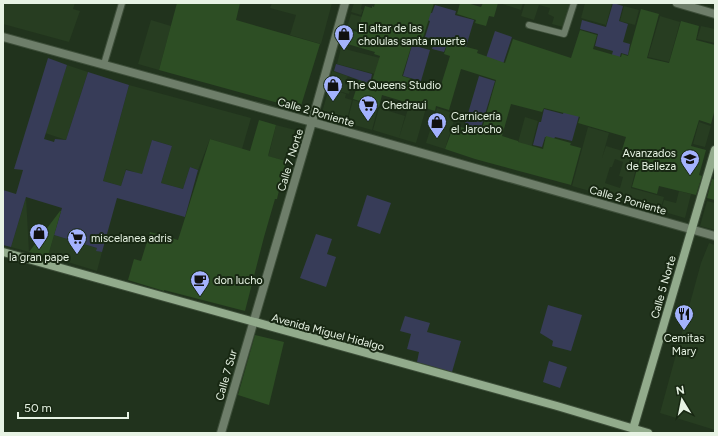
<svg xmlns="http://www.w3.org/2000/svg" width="718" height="436" font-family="Figtree,sans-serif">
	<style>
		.built { fill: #273d21; fill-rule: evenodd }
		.green { fill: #373c58 }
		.building { fill: #2d4e24 }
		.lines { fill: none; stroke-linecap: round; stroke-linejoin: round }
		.lane-casing { stroke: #3d4e39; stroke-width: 8 }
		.street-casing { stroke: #3d4e39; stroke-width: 10 }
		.secondary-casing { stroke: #3d4e39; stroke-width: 10 }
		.lane { stroke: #6e7e6a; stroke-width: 6 }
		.street { stroke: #6e7e6a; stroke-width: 8 }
		.secondary { stroke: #92ab8c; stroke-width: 8 }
		.labels { text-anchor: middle; stroke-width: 4; stroke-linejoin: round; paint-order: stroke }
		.poi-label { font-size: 11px; fill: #e7f3e4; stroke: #182813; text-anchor: start }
		.street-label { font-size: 11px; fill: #e7f3e4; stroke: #182813 }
	</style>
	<rect width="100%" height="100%" fill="#21331d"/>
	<!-- built -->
	<path class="built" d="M3,3H75L73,9L80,11L69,42L3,24Z
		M272,3H332L321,44L290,35L296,15L270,8Z
		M354,3H365L364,4H362L361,9L363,10L361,15L351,12Z
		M499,3H523L521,10Z
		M525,3H570L563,27L552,24L554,17L548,14L550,8L539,5L534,20L521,16Z
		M585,3H612L606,25L581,18Z
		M624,6L639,10L635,25L620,21Z
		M351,14L384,23L380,36L347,27Z
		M660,16L680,22L669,62L648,57Z
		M151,20L171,26L159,70L138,64Z
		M701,26L715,29V43L697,39Z
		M341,48L380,58L375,74L337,64Z
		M67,65L88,72L66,140L45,133Z
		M332,71L348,76L345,84L351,86L349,94L334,90L346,94L345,98L352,100L346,123L321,116L329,88H328Z
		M129,85L251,118L242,149L210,139L198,170L190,167L183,189L161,183L172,146L152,140L142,175L126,169L121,186L103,181Z
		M412,96L428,101L416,143L399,138Z
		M353,100L378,107L372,130L347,123Z
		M379,108L405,116L399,138L373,130Z
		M437,108L456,114L445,149L426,143Z
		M525,117L538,121L525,172L511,168Z
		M699,122L711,126L705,147L693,144Z
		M276,125L295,130L286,161L267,156L269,154Z
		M588,127L609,133L602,158L606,146L639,156L631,188L664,197L660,211L572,186ZM615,159L623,162L619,176L623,177L620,188L605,183L610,167H612Z
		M679,191L691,194L685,218L661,211L664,200L676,203Z
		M26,197L29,252L11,247Z
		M707,201L715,203V230L700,226Z
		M54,235L97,248V251L102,252L97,271L48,256Z
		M709,243L715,245V430L660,413L701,263Z"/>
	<!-- green -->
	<path class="green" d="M613,3L623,6L619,21L628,24L623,42L630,44L628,55L621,53L610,91L602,88L613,51L595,46L598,34L580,29L582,20L606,27Z
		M435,5L456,11L455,15L474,20L466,47L448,42L444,52L432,49L435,39L425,37L430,21L419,17L421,10L432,13Z
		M495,31L512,37L502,67L484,64Z
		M412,45L430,50L421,81L403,76Z
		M48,58L67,65L44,139L54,142L55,139L66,140L88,72L129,85L103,181L121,186L126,170L142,174L152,140L172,146L161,183L183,189L190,167L198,170L185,217L117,198L102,252L96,251L97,248L54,235L62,208L26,197L11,247L3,245V190L16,194L23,170L14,169Z
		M336,64L372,74L370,84L334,71Z
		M479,76L495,81L480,131L464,127Z
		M567,101L582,105L572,141L555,137L554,139L545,137L542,147L533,145L539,122H541L544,109L563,114Z
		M367,195L391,203L380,234L357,226Z
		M316,234L332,239L327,254L336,257L326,287L300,278Z
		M548,305L582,315L571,351L552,346L553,341L540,333Z
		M405,316L430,323L427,332L461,341L452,372L417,362L419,352L407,349L411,334L400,331Z
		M549,361L567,367L560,388L543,382Z"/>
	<!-- building -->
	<path class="building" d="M177,3H240L236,20L320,44L300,109L159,70Z
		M375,3H434L420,47L412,44L402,76L440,88L450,56L444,54L448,42L478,50L477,53L505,63L513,39L571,58L580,30L597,35L593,49L621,57L622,54L628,56L641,9L659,14L647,58L669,63L681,21L699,26L696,40L715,45V109L711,124L699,120L691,146L706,150L699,175L702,176L696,195L659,186L657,194L632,187L641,155L622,150L626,137L578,123L580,117L544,108L542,112L511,104L502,136L518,141V142L543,149L546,136L571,143L570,145L581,148L571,185L475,159L445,149L454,125L481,133L496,80L461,69L449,110L436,106L435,111L382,95L379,107L353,99L359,80L371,84L380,56L374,54L375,52L344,43L347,29L357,32L365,6L372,8V6L374,7Z
		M460,3H467L481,7L483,3H498L494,17L489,16L486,26L475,23L476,20L457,14Z
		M259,120L276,125L268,156L286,161L277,199H275L264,237L245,311L164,290V291L128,280L134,259L141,261L150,232L178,240L210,139L250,151Z
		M712,179L715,180V200L707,198Z
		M60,211H61L48,256L29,252Z
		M255,335L284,342L269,405L238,395Z"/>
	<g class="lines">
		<!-- lane casing -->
		<g class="lane-casing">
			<path id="lane" d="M529,25L564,34L574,3
				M104,64L122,3"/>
		</g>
		<!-- street casing -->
		<g class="street-casing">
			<path id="street" d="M677,3L715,14
				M3,37L312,122L715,236
				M221,433L312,122L345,3"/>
		</g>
		<!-- secondary casing -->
		<g class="secondary-casing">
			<path id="secondary" d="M3,252L557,406L648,433
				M633,429L715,150"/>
		</g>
		<!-- lane -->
		<use href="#lane" class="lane"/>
		<!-- street -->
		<use href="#street" class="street"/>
		<!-- secondary -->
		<use href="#secondary" class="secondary"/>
	</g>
	<!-- icons -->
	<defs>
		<g id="shop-pin" transform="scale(1)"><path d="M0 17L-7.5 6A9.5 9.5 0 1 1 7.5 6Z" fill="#a3b2fd" stroke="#182813"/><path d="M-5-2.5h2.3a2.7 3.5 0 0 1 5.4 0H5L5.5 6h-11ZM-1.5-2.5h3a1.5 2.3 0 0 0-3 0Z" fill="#111"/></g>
		<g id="supermarket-pin" transform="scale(1)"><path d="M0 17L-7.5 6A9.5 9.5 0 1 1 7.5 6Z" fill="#a3b2fd" stroke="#182813"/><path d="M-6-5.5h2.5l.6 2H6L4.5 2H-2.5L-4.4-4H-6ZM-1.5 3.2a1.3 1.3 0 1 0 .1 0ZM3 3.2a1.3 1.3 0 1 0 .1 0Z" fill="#111"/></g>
		<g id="school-pin" transform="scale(1)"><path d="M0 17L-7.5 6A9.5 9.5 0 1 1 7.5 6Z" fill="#a3b2fd" stroke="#182813"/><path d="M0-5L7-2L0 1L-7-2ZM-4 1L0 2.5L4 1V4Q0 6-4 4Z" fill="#111"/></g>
		<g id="cafe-pin" transform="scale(1)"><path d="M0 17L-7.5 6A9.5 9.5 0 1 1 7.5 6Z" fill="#a3b2fd" stroke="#182813"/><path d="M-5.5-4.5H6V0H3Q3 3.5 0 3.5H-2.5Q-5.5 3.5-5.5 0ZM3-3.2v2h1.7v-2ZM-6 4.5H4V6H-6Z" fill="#111"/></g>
		<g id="restaurant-pin" transform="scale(1)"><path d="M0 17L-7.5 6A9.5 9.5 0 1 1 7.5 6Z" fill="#a3b2fd" stroke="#182813"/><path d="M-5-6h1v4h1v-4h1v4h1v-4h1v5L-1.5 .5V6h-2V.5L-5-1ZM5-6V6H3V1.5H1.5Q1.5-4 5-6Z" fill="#111"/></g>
	</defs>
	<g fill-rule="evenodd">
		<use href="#shop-pin" x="344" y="34"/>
		<use href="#shop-pin" x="333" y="85"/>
		<use href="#supermarket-pin" x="368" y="105"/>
		<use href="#shop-pin" x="437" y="122"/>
		<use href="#school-pin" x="690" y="159"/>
		<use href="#shop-pin" x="39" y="233"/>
		<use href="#supermarket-pin" x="77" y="238"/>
		<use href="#cafe-pin" x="200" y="280"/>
		<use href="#restaurant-pin" x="684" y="314"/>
	</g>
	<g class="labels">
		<!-- poi labels -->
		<g class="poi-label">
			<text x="358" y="32">El altar de las<tspan x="358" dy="13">cholulas santa muerte</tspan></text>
			<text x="347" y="89">The Queens Studio</text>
			<text x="382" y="109">Chedraui</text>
			<text x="451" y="120">Carnicería<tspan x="451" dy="13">el Jarocho</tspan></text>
			<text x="676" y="157" text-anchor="end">Avanzados<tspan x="676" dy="13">de Belleza</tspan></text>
			<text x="91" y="242">miscelanea adris</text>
			<text x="39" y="261" text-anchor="middle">la gran pape</text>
			<text x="214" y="284">don lucho</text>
			<text x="684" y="342" text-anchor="middle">Cemitas<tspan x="684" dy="13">Mary</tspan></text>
		</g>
		<!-- street labels -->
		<g class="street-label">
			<text transform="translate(316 112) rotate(16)" y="4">Calle 2 Poniente</text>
			<text transform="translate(290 160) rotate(-73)" y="4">Calle 7 Norte</text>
			<text transform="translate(628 200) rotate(16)" y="4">Calle 2 Poniente</text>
			<text transform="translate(663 287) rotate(-74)" y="4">Calle 5 Norte</text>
			<text transform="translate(328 332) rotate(15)" y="4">Avenida Miguel Hidalgo</text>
			<text transform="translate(226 375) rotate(-74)" y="4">Calle 7 Sur</text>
		</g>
	</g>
	<!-- border -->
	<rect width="718" height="436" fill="none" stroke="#e7f3e4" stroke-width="8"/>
	<!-- north arrow -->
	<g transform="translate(682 400) rotate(350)" stroke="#182813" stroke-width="3" paint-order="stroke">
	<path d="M0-3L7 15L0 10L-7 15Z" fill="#e7f3e4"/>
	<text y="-6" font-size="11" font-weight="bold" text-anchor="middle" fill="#e7f3e4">N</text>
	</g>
	<!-- scale -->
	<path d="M18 412v6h110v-6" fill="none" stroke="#e7f3e4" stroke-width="2"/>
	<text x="24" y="412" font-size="12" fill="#e7f3e4" stroke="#182813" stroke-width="3" paint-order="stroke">50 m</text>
</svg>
